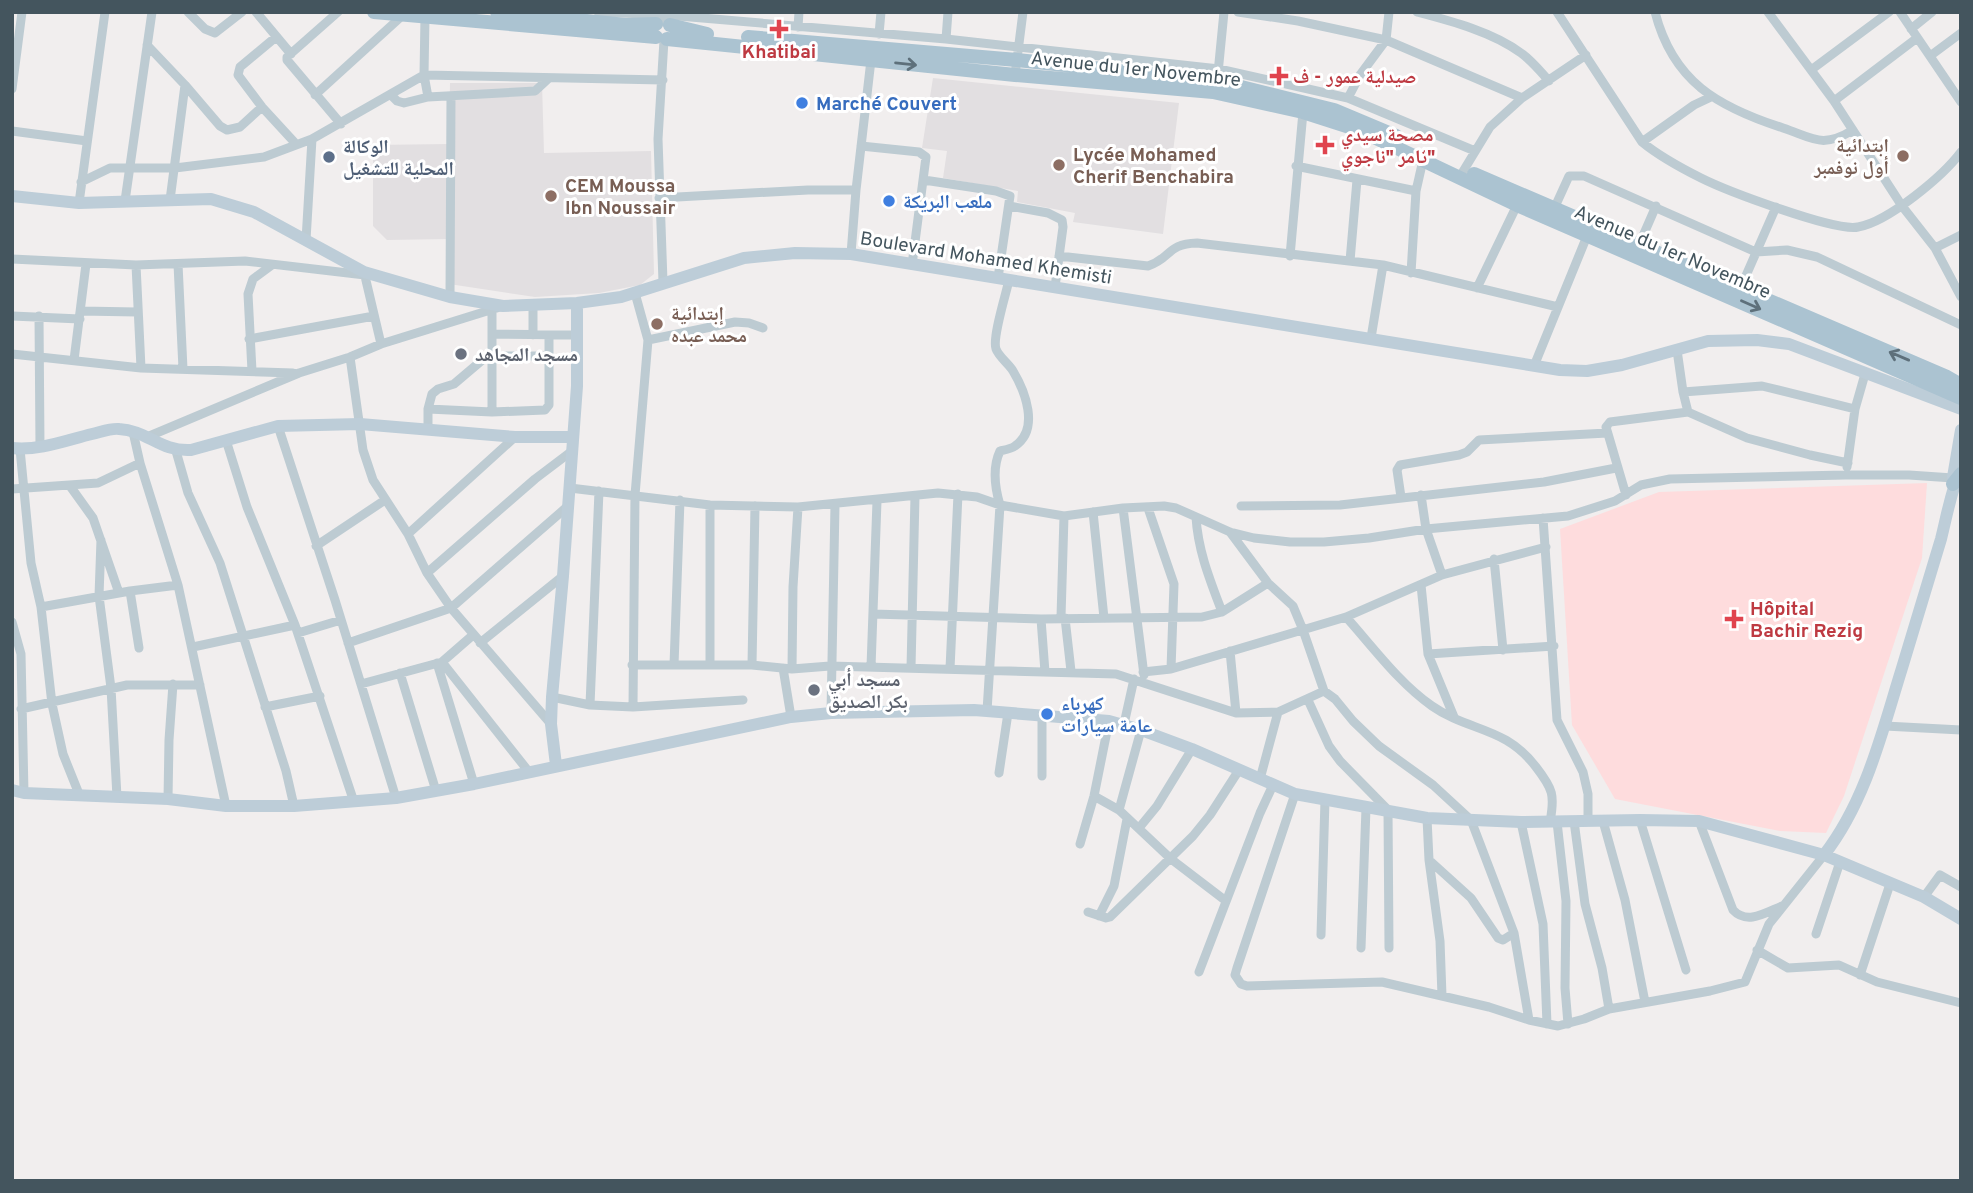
<svg xmlns="http://www.w3.org/2000/svg" width="1973" height="1193" font-family="Overpass,'Noto Naskh Arabic',sans-serif">
	<style>
		.education { fill: #e2dfe1 }
		.medical { fill: #fedcdd }
		.lines { fill: none; stroke-linecap: round; stroke-linejoin: round }
		.street { stroke: #bdcbd2; stroke-width: 9 }
		.secondary { stroke: #bdcdd8; stroke-width: 12 }
		.primary { stroke: #abc3d1; stroke-width: 14 }
		.oneway { stroke: #5e707b }
		.health-dot { fill: #e0444e; stroke: #fff; stroke-width: 2.5 }
		.shop-dot { fill: #3f7fe0; stroke: #fff; stroke-width: 2.5 }
		.education-dot { fill: #8d6e63; stroke: #fff; stroke-width: 2.5 }
		.service-dot { fill: #5c6f8a; stroke: #fff; stroke-width: 2.5 }
		.worship-dot { fill: #6b7280; stroke: #fff; stroke-width: 2.5 }
		.labels { text-anchor: middle; stroke-width: 6; stroke-linejoin: round; paint-order: stroke }
		.health-label { font-size: 19px; font-weight: bold; fill: #be3a42; stroke: #fff; text-anchor: start }
		.street-label { font-size: 19px; fill: #44555e; stroke: #fff }
		.shop-label { font-size: 19px; font-weight: bold; fill: #366cbe; stroke: #fff; text-anchor: start }
		.education-label { font-size: 19px; font-weight: bold; fill: #785e54; stroke: #fff; text-anchor: start }
		.service-label { font-size: 19px; font-weight: bold; fill: #4e5e75; stroke: #fff; text-anchor: start }
		.worship-label { font-size: 19px; font-weight: bold; fill: #5b616d; stroke: #fff; text-anchor: start }
	</style>
	<rect width="100%" height="100%" fill="#f1eeee"/>
	<!-- education -->
	<path class="education" d="M933,78L1179,103L1163,234L1073,222L1075,213L1017,202L1018,191L943,178L947,151L922,148Z
		M450,83H542L544,153L651,151L654,274L640,285L599,293L535,297L449,284V239L387,240L373,226V145L449,144Z"/>
	<!-- medical -->
	<path class="medical" d="M1927,483L1922,558L1844,796L1826,833L1780,831L1615,799L1572,725L1560,529L1659,492Z"/>
	<g class="lines">
		<!-- street -->
		<path class="street" d="M188,12L205,29L215,33L242,12
			M256,12L291,54
			M338,12L287,57V60L341,124
			M598,12L667,15
			M1238,12L1298,21L1386,40L1522,98
			M1417,12C1451,21 1493,32 1521,53C1532,61 1540,71 1549,81
			M1557,12L1642,142C1659,156 1681,168 1701,178C1725,190 1835,232 1858,227C1888,222 1943,176 1961,152
			M1655,12C1673,82 1718,107 1783,128C1813,138 1822,149 1853,130
			M1768,12L1834,101L1902,206L1935,248L1961,297
			M1900,12L1961,102
			M425,17L424,75L428,97
			M664,22L667,15L946,39L1219,69L1348,98L1475,151
			M798,27L799,12
			M1911,29L1932,12
			M879,34L881,12
			M276,37L240,67L238,75L262,107L296,144
			M946,39L948,12
			M147,45L185,85L220,126L227,130L240,127L262,107
			M1930,56L1961,33
			M1811,70L1889,12
			M1218,73L1224,12
			M1015,75L1023,12
			M12,89L22,12
			M315,95L403,15
			M391,95L397,101L404,103L428,97L535,91L548,79
			M1348,98L1360,75L1386,40L1389,12
			M1834,101L1917,38
			M12,131L87,141
			M1642,142L1694,105L1711,97
			M861,146L919,152L926,157L912,265
			M1296,166L1416,191
			M1459,178L1490,127L1522,98L1586,55
			M924,180L996,191L1010,196L998,278
			M81,182L110,168H175L264,157L312,139L424,75L663,80
			M659,198L808,190H856
			M170,200L185,85
			M125,201L152,12
			M79,203L105,12
			M1009,206L1048,213L1062,220L1063,227L1055,287
			M1554,209L1569,176H1584L1756,252L1787,250L1817,257L1961,325
			M306,240L312,139
			M1639,245L1656,206
			M1935,248L1961,235
			M851,254L856,190L871,60
			M1059,256L1148,266C1172,258 1166,244 1197,243L1383,265L1558,307
			M1290,256L1303,112
			M12,259L136,265L245,261L365,275
			M1350,261L1357,180
			M178,264L183,369
			M136,265L141,368
			M364,272L381,344
			M1411,273L1416,191L1423,160
			M663,282L658,139L664,40
			M1741,287L1776,207
			M1477,288L1517,205
			M450,297L451,96
			M533,306V335
			M81,311L137,312
			M12,316L80,319
			M39,316L40,447
			M493,334L576,335
			M1371,338L1383,265
			M249,339L374,316
			M648,340L735,322L749,323L763,328
			M1677,350L1683,392L1688,412
			M12,354L141,368L293,373
			M350,357L363,450L373,480L408,534L427,573L451,608L551,724
			M74,360L86,264
			M1534,366L1587,236
			M252,371L248,294L253,279L272,265
			M1683,392L1762,386L1855,409
			M428,409L492,412L545,410L549,405V335
			M492,412V309
			M278,426L335,600L396,798
			M428,430V409L432,394L438,389L454,384L487,356H549
			M133,432L140,463L178,585L226,806
			M147,437L299,373L350,357L381,344L500,307
			M226,440L247,507L295,625L354,802
			M20,449L31,563L41,607L52,704L63,754L79,794
			M176,451L188,493L220,563L286,771L294,806
			M1847,467L1855,409L1865,374
			M70,486L93,518L119,593
			M570,488L710,505L798,507L938,493L977,497L1000,505L1064,516L1123,508L1164,506L1176,508L1230,532L1254,538L1290,542H1324L1369,538L1426,529L1568,516L1615,501L1641,485L1670,479L1845,475H1909L1953,478
			M12,489L98,483L140,463
			M1421,495L1426,529L1442,575
			M1626,495L1606,427L1610,422L1688,412L1747,438L1810,455L1848,463
			M1401,497L1397,470L1400,465L1459,455L1467,452L1479,440L1607,433
			M710,505V665
			M1241,506L1340,505L1544,482L1616,468
			M1123,508L1144,675
			M1148,508L1174,584L1171,669
			M1093,512L1104,618
			M1196,517C1198,551 1210,580 1222,612
			M1543,518L1557,720L1583,772L1588,794V821
			M1230,532L1268,583L1293,606L1303,630L1324,691
			M408,534L515,437
			M101,540L99,596L111,688L117,797
			M316,546L385,500
			M1494,559L1503,650
			M427,573L535,479L572,451
			M1421,585L1428,654L1454,717
			M130,591L139,648
			M41,607L130,591L178,585
			M873,614L1041,619L1202,617L1222,612L1268,583
			M1061,617L1064,516
			M1346,617C1373,647 1399,683 1432,706C1469,732 1505,726 1536,767C1553,789 1555,795 1550,822
			M1065,618L1071,671
			M1041,619L1045,672
			M12,622L21,654L24,793
			M298,633L341,620
			M348,643L451,608L568,506
			M480,643L563,576
			M193,647L295,625
			M1230,651L1236,713
			M1428,654L1554,646
			M442,662L529,772
			M437,663L474,784
			M632,665H752L792,669L830,666L1116,674L1236,713L1278,712L1324,691L1335,699L1353,721L1379,746L1433,785L1471,820L1514,933L1529,1020
			M674,665L680,500
			M752,665L755,506
			M871,667L877,501
			M783,668L791,717
			M911,668L915,496
			M792,669L793,587L798,507
			M950,669L958,494
			M1143,672L1171,669L1346,617L1442,575L1546,547
			M400,673L436,791
			M361,684L442,662L473,635
			M552,697L590,705L633,707L743,700
			M1308,700L1329,746L1340,761L1388,810L1389,948
			M590,705L599,491
			M265,707L320,696
			M633,707L635,495L648,340L635,293
			M21,709L127,685H200
			M987,711L1000,505C995,488 992,468 1000,451C1004,450 1011,449 1015,446C1040,429 1025,391 1013,371C1009,364 999,357 996,349C992,338 1006,294 1009,280
			M831,713L835,505
			M1042,715V776
			M1124,724L1134,679
			M1885,726L1961,730
			M999,773L1008,713
			M1260,779L1278,712
			M1295,794L1237,968L1235,975L1241,984L1247,986L1382,982L1489,1007L1529,1020L1558,1026L1584,1019L1609,1009L1710,991L1745,982L1769,924L1824,855
			M1094,796L1119,810L1171,859L1226,901
			M168,799L169,740L173,684
			M1119,810L1141,730
			M1427,818L1429,860L1440,941L1442,996
			M1640,820L1686,970
			M1574,821L1585,904L1602,968L1609,1009
			M1603,821L1625,900L1645,1002
			M1699,821L1733,910C1747,925 1765,913 1782,906
			M1521,822L1543,924L1547,1024
			M1557,822L1566,901L1565,988L1568,1024
			M1139,828L1157,806L1192,749
			M1080,844L1094,796L1109,721
			M1429,860L1471,898L1498,938L1503,940L1514,933
			M1924,897L1940,875L1961,887
			M1088,912L1106,918L1110,917L1193,836L1210,815L1239,770
			M1099,916L1114,886L1127,819
			M1816,934L1840,862
			M1321,935L1325,800
			M1361,948L1366,808
			M1757,950L1788,968L1839,965L1877,982L1961,1003
			M1199,972L1260,813L1273,785
			M1860,975L1890,884"/>
		<!-- secondary -->
		<path class="secondary" d="M12,196L79,203L211,199L254,212L364,272L450,297L503,306L577,303L621,297L744,258L795,253L851,254L1560,370L1587,371L1622,365L1708,341L1757,340L1789,344L1961,409
			M12,448C39,451 67,440 92,434C101,432 111,428 119,429C147,430 160,452 191,450L278,426L360,424L515,437H573
			M1953,477L1961,430
			M556,765L551,724L552,697L563,576L577,386V303
			M12,790L24,793L168,799L226,806H294L396,798L474,784L791,717L831,713L974,710L1109,721L1141,730L1192,749L1295,794L1427,818L1521,822L1640,820L1699,821L1824,855L1924,897L1961,919
			M1824,855C1866,801 1882,732 1902,668C1915,625 1928,582 1941,539C1947,515 1951,491 1961,467"/>
		<!-- primary -->
		<path class="primary" d="M374,12L656,37
			M497,12L626,25L656,24
			M670,25L707,34
			M748,37L1017,60L1217,81L1334,110L1396,136
			M667,39L1015,75L1213,92L1303,112L1359,130L1517,205L1961,398
			M1474,174L1947,377L1961,385
			M1953,484L1961,474"/>
	</g>
	<!-- one-way arrows -->
	<defs><path id="oneway-shaft" d="M-6 0H5M1.5-3L5.5 0L1.5 3" fill="none" stroke-width="1.6" stroke-linecap="round" stroke-linejoin="round" transform="scale(1.75)"/></defs>
	<g class="oneway">
		<use href="#oneway-shaft" transform="translate(906 64) rotate(6)"/>
		<use href="#oneway-shaft" transform="translate(1751 305) rotate(24)"/>
		<use href="#oneway-shaft" transform="translate(1899 356) rotate(-157)"/>
	</g>
	<!-- markers -->
	<g class="health-dot">
		<path d="M775.5 18.5h7v7h7v7h-7v7h-7v-7h-7v-7h7z"/>
		<path d="M1275.5 65.5h7v7h7v7h-7v7h-7v-7h-7v-7h7z"/>
		<path d="M1321.5 134.5h7v7h7v7h-7v7h-7v-7h-7v-7h7z"/>
		<path d="M1730.5 608.5h7v7h7v7h-7v7h-7v-7h-7v-7h7z"/>
	</g>
	<g class="shop-dot">
		<circle cx="802" cy="103" r="7"/>
		<circle cx="889" cy="201" r="7"/>
		<circle cx="1047" cy="714" r="7"/>
	</g>
	<g class="education-dot">
		<circle cx="1903" cy="156" r="7"/>
		<circle cx="1059" cy="165" r="7"/>
		<circle cx="551" cy="196" r="7"/>
		<circle cx="657" cy="324" r="7"/>
	</g>
	<circle class="service-dot" cx="329" cy="157" r="7"/>
	<g class="worship-dot">
		<circle cx="461" cy="354" r="7"/>
		<circle cx="814" cy="690" r="7"/>
	</g>
	<g class="labels">
		<!-- health labels -->
		<g class="health-label">
			<text x="779" y="58" text-anchor="middle">Khatibai</text>
			<text x="1293" y="83">صيدلية عمور - ف</text>
			<text x="1341" y="141">مصحة سيدي<tspan x="1341" dy="22">ثامر "ناجوي"</tspan></text>
			<text x="1750" y="615">Hôpital<tspan x="1750" dy="22">Bachir Rezig</tspan></text>
		</g>
		<!-- street labels -->
		<g class="street-label">
			<text transform="translate(1136 68) rotate(6)" y="7">Avenue du 1er Novembre</text>
			<text transform="translate(1673 251) rotate(23)" y="7">Avenue du 1er Novembre</text>
			<text transform="translate(986 257) rotate(9)" y="7">Boulevard Mohamed Khemisti</text>
		</g>
		<!-- shop labels -->
		<g class="shop-label">
			<text x="816" y="110">Marché Couvert</text>
			<text x="903" y="208">ملعب البريكة</text>
			<text x="1061" y="710">كهرباء<tspan x="1061" dy="22">عامة سيارات</tspan></text>
		</g>
		<!-- education labels -->
		<g class="education-label">
			<text x="1889" y="152" text-anchor="end">إبتدائية<tspan x="1889" dy="22">أول نوفمبر</tspan></text>
			<text x="1073" y="161">Lycée Mohamed<tspan x="1073" dy="22">Cherif Benchabira</tspan></text>
			<text x="565" y="192">CEM Moussa<tspan x="565" dy="22">Ibn Noussair</tspan></text>
			<text x="671" y="320">إبتدائية<tspan x="671" dy="22">محمد عبده</tspan></text>
		</g>
		<!-- service labels -->
		<g class="service-label">
			<text x="343" y="153">الوكالة<tspan x="343" dy="22">المحلية للتشغيل</tspan></text>
		</g>
		<!-- worship labels -->
		<g class="worship-label">
			<text x="475" y="361">مسجد المجاهد</text>
			<text x="828" y="686">مسجد أبي<tspan x="828" dy="22">بكر الصديق</tspan></text>
		</g>
	</g>
	<!-- border -->
	<rect width="1973" height="1193" fill="none" stroke="#44555e" stroke-width="28"/>
</svg>
